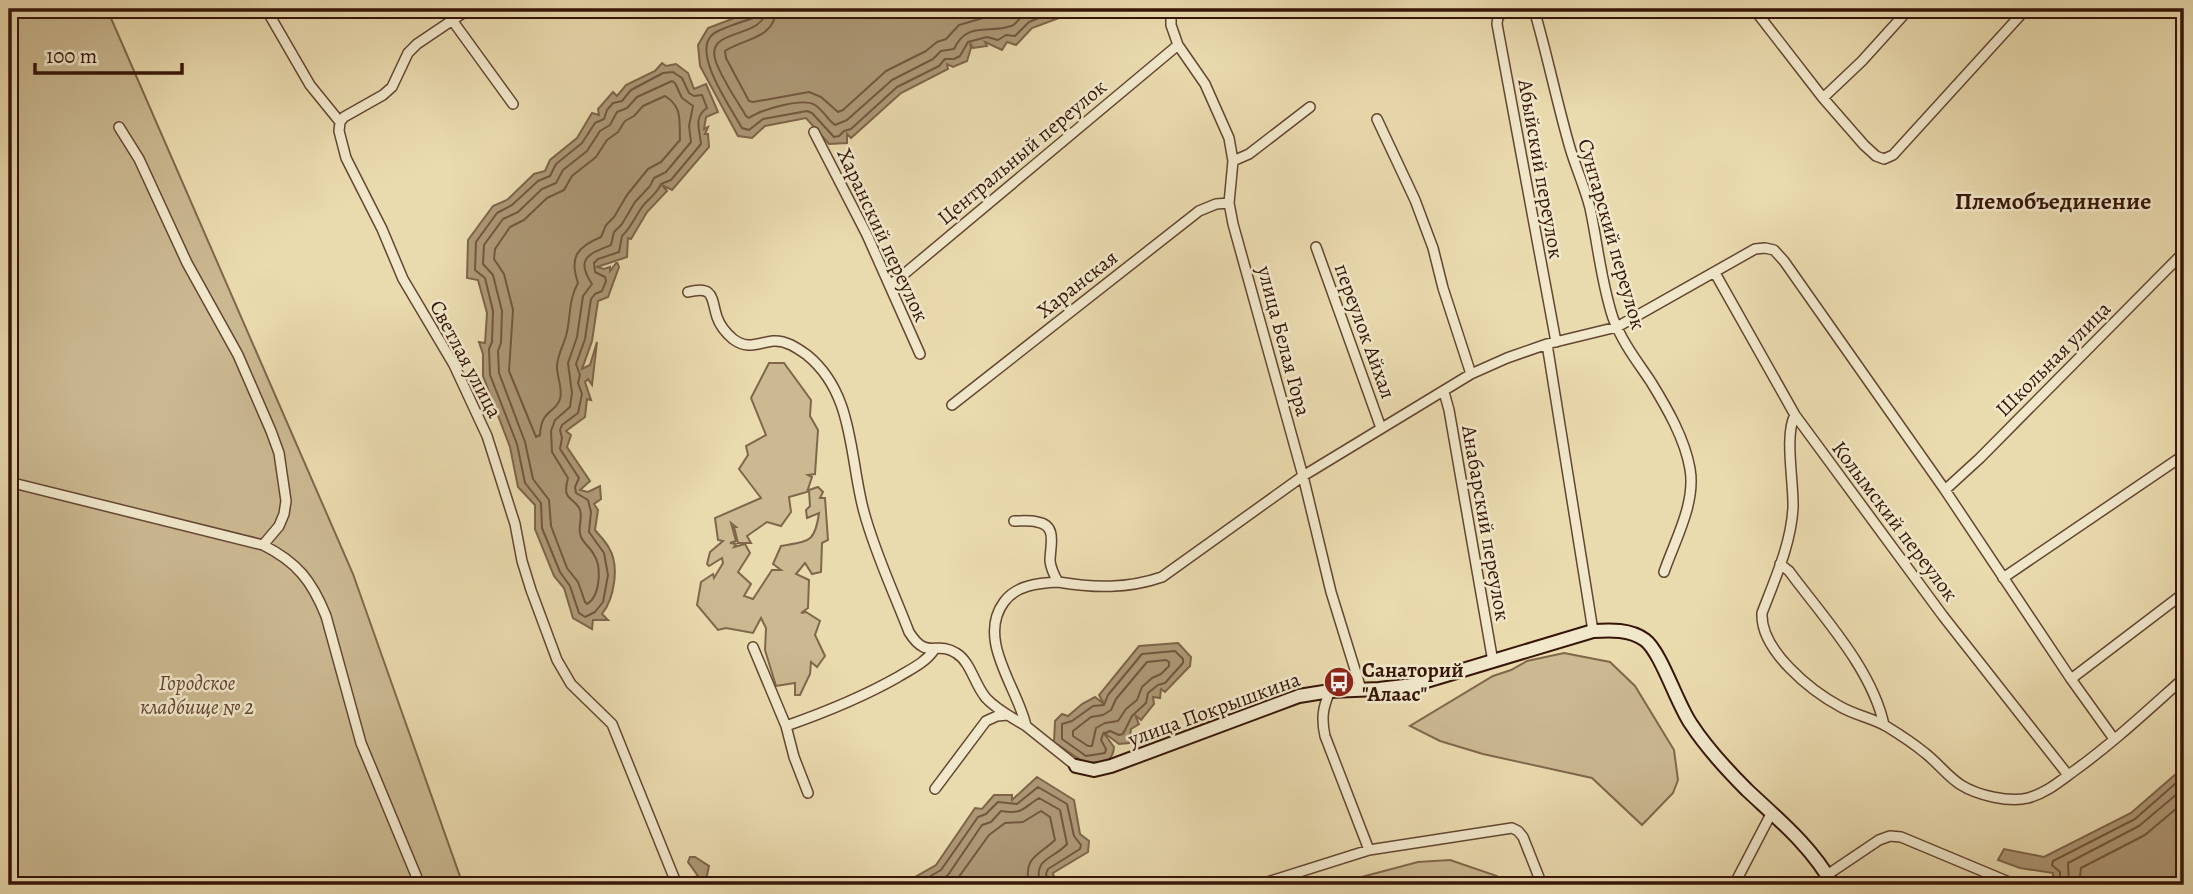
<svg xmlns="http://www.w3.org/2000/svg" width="2193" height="894" font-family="Alegreya,serif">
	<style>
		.green { fill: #cbb992; stroke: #80674c; stroke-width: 2 }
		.water { fill: #ad9876; stroke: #7d644a; stroke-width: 2 }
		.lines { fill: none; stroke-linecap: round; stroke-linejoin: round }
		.shore { stroke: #72563e; stroke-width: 2 }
		.street-casing { stroke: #634631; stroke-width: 12 }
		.secondary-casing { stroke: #361507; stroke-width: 16 }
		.street { stroke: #f1e8cb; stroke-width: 9 }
		.secondary { stroke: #f1e8cb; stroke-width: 12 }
		.labels { text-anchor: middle; stroke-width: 5; stroke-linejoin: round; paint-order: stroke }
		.street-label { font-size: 21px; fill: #361507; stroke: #f1e8cb }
		.poi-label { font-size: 21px; font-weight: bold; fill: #361507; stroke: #f1e8cb; text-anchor: start }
		.park-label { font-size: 21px; font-style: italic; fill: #634631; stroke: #f1e8cb }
		.quarter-label { font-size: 24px; font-weight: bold; fill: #361507; stroke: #f1e8cb }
	</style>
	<rect width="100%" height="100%" fill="#eadbaf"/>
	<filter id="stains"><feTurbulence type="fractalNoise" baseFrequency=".00286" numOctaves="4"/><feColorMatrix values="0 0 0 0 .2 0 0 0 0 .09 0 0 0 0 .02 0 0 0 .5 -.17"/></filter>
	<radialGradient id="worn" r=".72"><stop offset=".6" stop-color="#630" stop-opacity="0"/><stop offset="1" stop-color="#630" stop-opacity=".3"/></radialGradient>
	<!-- green -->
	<path class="green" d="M9,9H107L353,574L463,885H9Z
		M769,363H784L811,400L810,416L818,430L815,474L808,475L812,477L807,492L789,497L791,512L781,526L767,522L747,536L751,543H738L734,527H736L731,523L736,541L730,543L736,544L734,547L745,544L750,553L738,572L751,584L744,596L753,599L772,570H781L773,564L781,546C809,541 815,543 819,513L807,518L806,510L810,506L809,490L818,487L823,492L820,498H825L828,540L822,543L821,572L812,574L805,563L796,574L809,580L808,608L801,613L806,612L820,621L815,635L825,656L817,667L811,662L810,674L800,695H795V683L776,686L765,650L766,628L761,618L753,633L726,628L718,630L697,605L701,582L713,574L714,578L723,563L722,558L709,566L707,564L710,552L723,541L718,540L715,518L761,498L739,469L748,455L746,446L766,435L751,398Z
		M1564,653L1610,662L1635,686L1674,750L1678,780L1673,793L1642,825L1592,778L1483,754L1440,741L1410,726L1493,676L1511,670L1527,661Z
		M1450,860L1497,876L1506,885L1335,884L1418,862Z"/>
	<!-- water -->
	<path class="water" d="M758,9H1069L1067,15L1032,28L1016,45L1007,42L1002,50L985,42L987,46L973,48L970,43L971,48L967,61L953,67L947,64L948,69L901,93L851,138L847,134V143L829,144L806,118L765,126L752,138L738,136L700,66L698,45L708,28Z
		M662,63L666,66L676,64L688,73L694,89L706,84L718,112L706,117L704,129L708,127L705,134H708L709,147L672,190L662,185L667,191L647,212L631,239L628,238L627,257L597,267L604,269L610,267V271L617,262L619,267L608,297L598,301L592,341L582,369L590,365L597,342L592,385L588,379L585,382L591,400L587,399L585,417L566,431L571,435L567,447L590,481L580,490L588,492L600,486L601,499L594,504L598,510L595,530C600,536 606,542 609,548C620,566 614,599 602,614L608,620H593L592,629L573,618L564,588L554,576L535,529V505L518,487L510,447L483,376V354L479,342L485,343L487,313L478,280L467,278L468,240L493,206L507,200L534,174L545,171L550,160L577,138L592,113L599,115L598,109L613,92L617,96L626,85L655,71Z
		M1178,643L1191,657L1190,666L1165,692L1161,689L1160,698L1153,697L1154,704L1141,720L1135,715L1139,724L1131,729L1129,743L1119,744L1103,732L1114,747C1113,765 1100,761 1085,763L1054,742L1055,721L1062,714L1068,716L1082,704L1095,697L1104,704L1099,695L1139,646Z
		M2184,767V885H2053V873L2020,868L1998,860L2004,849L2044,857L2131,813Z
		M1037,777L1074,800L1080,834L1089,841L1088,852L1053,873L1056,885H901L936,865L975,808L982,809L994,795H1012V800Z
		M690,857H695L709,866L706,880L714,885H687L688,879L698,876L688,862Z"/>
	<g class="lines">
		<!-- shore -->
		<path class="shore" d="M757,9L756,14L753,18C743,22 720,28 712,35C692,53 731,108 742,128L749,130L763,119L807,111L812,113L834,137L839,136L844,131L851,129L897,87L939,66L945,59H954L960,56L968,42L987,37L998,40L1006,35L1015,36L1029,22L1061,9
			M766,9C764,41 703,26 716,62C723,81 736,99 746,116L749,118C760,110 803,97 815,105C823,110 828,120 835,125L847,120L892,80L933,59L941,51L954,49C967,21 988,34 1011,26C1016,25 1019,18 1023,15C1028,12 1034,11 1039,9
			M776,9C775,39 745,38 725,51L726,58L749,101L753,102L809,92L821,97L838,112L843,110L886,71L926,51L937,42L946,39L959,25L983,18L1007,15L1014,9
			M673,72L682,78L689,93L694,96L702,95L707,108C693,117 700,131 701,144L671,180L661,184C657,194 648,199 642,207C635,217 631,228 622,236L619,252L598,259L594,263L595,272L605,277L606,281L602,291L595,294L591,299L585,339L576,364L580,375L578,383L582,394L578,413L562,425L560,430L562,438L560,449L579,478L575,487L576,493L588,500L591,512L589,532L604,553L608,575L603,602L595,612L585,617L579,613L570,586L560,572L542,528L541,503L525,483L517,444L490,375L489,349L492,342L493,311L485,278L475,270L476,242L497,213L512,205L538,181L550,176L556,164L582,143L595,123L604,119L607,110L613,103L622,101L631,90L663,73Z
			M672,81L675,83L682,98L693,106L689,126L691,142L666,172L654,178L650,186L635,202L622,224L614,232L611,245C588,254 575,259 592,284L583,296L577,337L568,363L572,393L570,407L555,420L551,431L552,452L568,478C561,503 575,496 580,510C583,519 577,528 581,537C584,544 591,548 594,555C602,567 600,597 587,604L585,602L578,582L567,568L551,526L549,500L533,479L525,442L499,373L498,351L501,343L502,311L493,275L483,264L484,245L503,219L518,212L542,189L556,183L563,170L587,151L600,131L610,125L617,112L627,108L637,97Z
			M665,96C683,107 679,121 680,140L661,162L648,169L627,195L614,217L606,225L601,237C577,247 569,257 578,283C568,300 571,318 566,336C563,346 557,356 557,367C557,377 563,389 560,399C556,413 541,409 540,435L536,437L509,371L513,310L504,274L494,259L495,249L510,227L524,220L547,198L564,190L572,176L596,157L607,140L618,132L625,121L634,116L643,106Z
			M1175,651L1183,659V663L1165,683L1158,685L1148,693L1146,703L1132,716L1123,734L1119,735L1110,731L1103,734L1101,740L1106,749L1105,753L1086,756L1062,739V724L1072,721L1093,706L1104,705L1108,695L1142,654Z
			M1166,660L1169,662V666L1161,674L1152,678L1142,687L1137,700L1126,709L1118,721L1105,723L1096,728L1092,746H1088L1073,736V731L1091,717L1103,715L1111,710L1116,699L1147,662Z
			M915,885L941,870L978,817L986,814L998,802L1017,804L1038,787L1067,804L1074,836L1081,845L1080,849L1048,869L1046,874L1049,885
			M932,885L948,875L982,825L991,822L1001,811C1022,815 1023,808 1039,798L1060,810L1067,844C1053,860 1033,857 1040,885
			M953,885L989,835L1005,823L1023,822L1041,811L1050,817L1055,840C1038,856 1023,857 1029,885
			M2060,885V872L2052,865L2053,861L2135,819L2184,776
			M2069,885L2068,863L2139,826L2184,788
			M2079,885L2081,868L2145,835L2184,802"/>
		<!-- street casing -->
		<g class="street-casing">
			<path id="street" d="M266,9L310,85L340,122
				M469,9L417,44L408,53L392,87L383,95L344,117L340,122L339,131L346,158L382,229L403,279L454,365L487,436L515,524L522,561L531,590L557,660L571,684L612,724L677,885
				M1171,9V25L1178,45L1205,84L1229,138L1233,161L1229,203L1233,224L1303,476L1331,592L1361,689
				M1510,9L1498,16L1497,24L1556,342
				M1531,9L1535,13C1548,58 1557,103 1570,148C1576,168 1585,188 1590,208C1598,245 1601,282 1613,318C1622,342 1637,361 1651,382C1667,408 1685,439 1690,469C1696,503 1675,540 1664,572
				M1754,9L1823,98L1864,145L1876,156L1884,159L1893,155L2026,9
				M452,20L513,104
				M1823,98L1862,61L1909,9
				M1377,119L1415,200L1433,248L1443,288L1471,374
				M119,127L139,159L187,263L238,355L271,431L279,453L286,501L284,514L279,526L263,545
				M814,132L867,235L920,354
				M1233,161L1249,154L1310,107
				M1316,247L1381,428
				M1715,273L1795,415L1943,616L2068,775
				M889,284L897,280L1178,45
				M688,292C715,285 711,299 717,317C720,326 726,333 733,339C748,350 757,343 773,341C786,340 797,348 807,355C855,394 849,458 864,512C875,553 894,593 909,632C927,661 936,640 956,653C971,662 974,684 986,698C997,710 1013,718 1026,726
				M1547,344L1593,631
				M1444,392L1449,410L1493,662
				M952,405L1199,211L1216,204L1229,203
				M1795,415C1784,435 1794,483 1793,508C1791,544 1775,579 1762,613C1760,650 1811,691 1841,707C1855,715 1872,718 1886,726C1899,734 1913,743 1925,753C1938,763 1948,777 1961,785C1977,795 2009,803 2028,798C2046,793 2059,782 2074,771C2113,743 2148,710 2184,678
				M9,482L263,545C297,562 312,581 326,616L361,743L420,885
				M1945,490L1980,458L2184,252
				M1014,521C1022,521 1030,520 1037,522C1058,525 1050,546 1050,561C1051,569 1054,575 1058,582C1094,588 1127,589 1162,577L1303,476L1471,374L1507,358L1547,344L1617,327L1755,249L1765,248L1774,250L1784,261L1945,490L2071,679L2114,739
				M1780,564L1789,571C1823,617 1872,669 1884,725
				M2003,578L2184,455
				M1058,582C1039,583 1016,585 1004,602C976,640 1018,688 1026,726L1076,766
				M753,647L786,726
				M2071,679L2184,593
				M1330,691C1323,707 1321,718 1325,736L1369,850
				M935,789L986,721L997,716L1008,715
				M808,793L794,757L786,726C826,712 861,698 898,677C911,669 925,663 934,650
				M1827,875L1879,840L1890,836L1901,837L2016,885
				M1258,885L1369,850L1512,828L1518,831L1523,837L1542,885
				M1734,885L1772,812"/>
		</g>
		<!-- secondary casing -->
		<g class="secondary-casing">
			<path id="secondary" d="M1076,766L1094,770L1111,766L1299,696L1330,691L1379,689L1413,685L1593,631C1610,630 1630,629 1645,640C1661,652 1677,704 1691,724C1706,747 1727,770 1747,790C1779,820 1811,846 1833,885"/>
		</g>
		<!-- street -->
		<use href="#street" class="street"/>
		<!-- secondary -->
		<use href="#secondary" class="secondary"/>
	</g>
	<!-- icons -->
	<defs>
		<g id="bus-disc" transform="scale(1.575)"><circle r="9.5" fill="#8f2418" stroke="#f1e8cb"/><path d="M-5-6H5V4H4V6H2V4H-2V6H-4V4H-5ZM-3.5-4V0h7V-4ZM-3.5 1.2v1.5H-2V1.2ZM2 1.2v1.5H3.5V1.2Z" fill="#fff"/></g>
	</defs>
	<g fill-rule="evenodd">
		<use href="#bus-disc" x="1339" y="682"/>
	</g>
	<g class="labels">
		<!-- street labels -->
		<g class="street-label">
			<text transform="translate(1022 152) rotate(-40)" y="7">Центральный переулок</text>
			<text transform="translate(1541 169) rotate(80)" y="7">Абыйский переулок</text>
			<text transform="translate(1612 234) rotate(74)" y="7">Сунтарский переулок</text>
			<text transform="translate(883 235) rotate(65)" y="7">Харанский переулок</text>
			<text transform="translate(1077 284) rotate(-38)" y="7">Харанская</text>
			<text transform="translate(1365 331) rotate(70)" y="7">переулок Айхал</text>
			<text transform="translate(1284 341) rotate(75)" y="7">улица Белая Гора</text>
			<text transform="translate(466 359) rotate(62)" y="7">Светлая улица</text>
			<text transform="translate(2053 359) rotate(-45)" y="7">Школьная улица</text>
			<text transform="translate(1895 521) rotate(53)" y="7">Колымский переулок</text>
			<text transform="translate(1486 523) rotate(80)" y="7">Анабарский переулок</text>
			<text transform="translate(1214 709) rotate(-20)" y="7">улица Покрышкина</text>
		</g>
		<!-- poi labels -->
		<g class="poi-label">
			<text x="1362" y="677">Санаторий<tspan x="1362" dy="24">"Алаас"</tspan></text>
		</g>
		<!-- park labels -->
		<g class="park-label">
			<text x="197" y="690">Городское<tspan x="197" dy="24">кладбище № 2</tspan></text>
		</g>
		<!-- quarter labels -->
		<g class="quarter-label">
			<text x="2053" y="209">Племобъединение</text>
		</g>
	</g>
	<!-- margin -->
	<rect width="2193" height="894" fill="none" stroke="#eadbaf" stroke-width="35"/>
	<rect x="10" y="10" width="2172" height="873" fill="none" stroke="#361507" stroke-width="3.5"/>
	<rect x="18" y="18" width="2158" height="859" fill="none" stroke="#361507" stroke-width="2"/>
	<!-- scale -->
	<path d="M35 63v10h147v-10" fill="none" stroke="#361507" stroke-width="3.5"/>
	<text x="46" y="63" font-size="21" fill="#361507" stroke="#f1e8cb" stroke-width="5" paint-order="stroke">100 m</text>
	<rect width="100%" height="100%" filter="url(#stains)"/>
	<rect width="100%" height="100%" fill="url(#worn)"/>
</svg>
